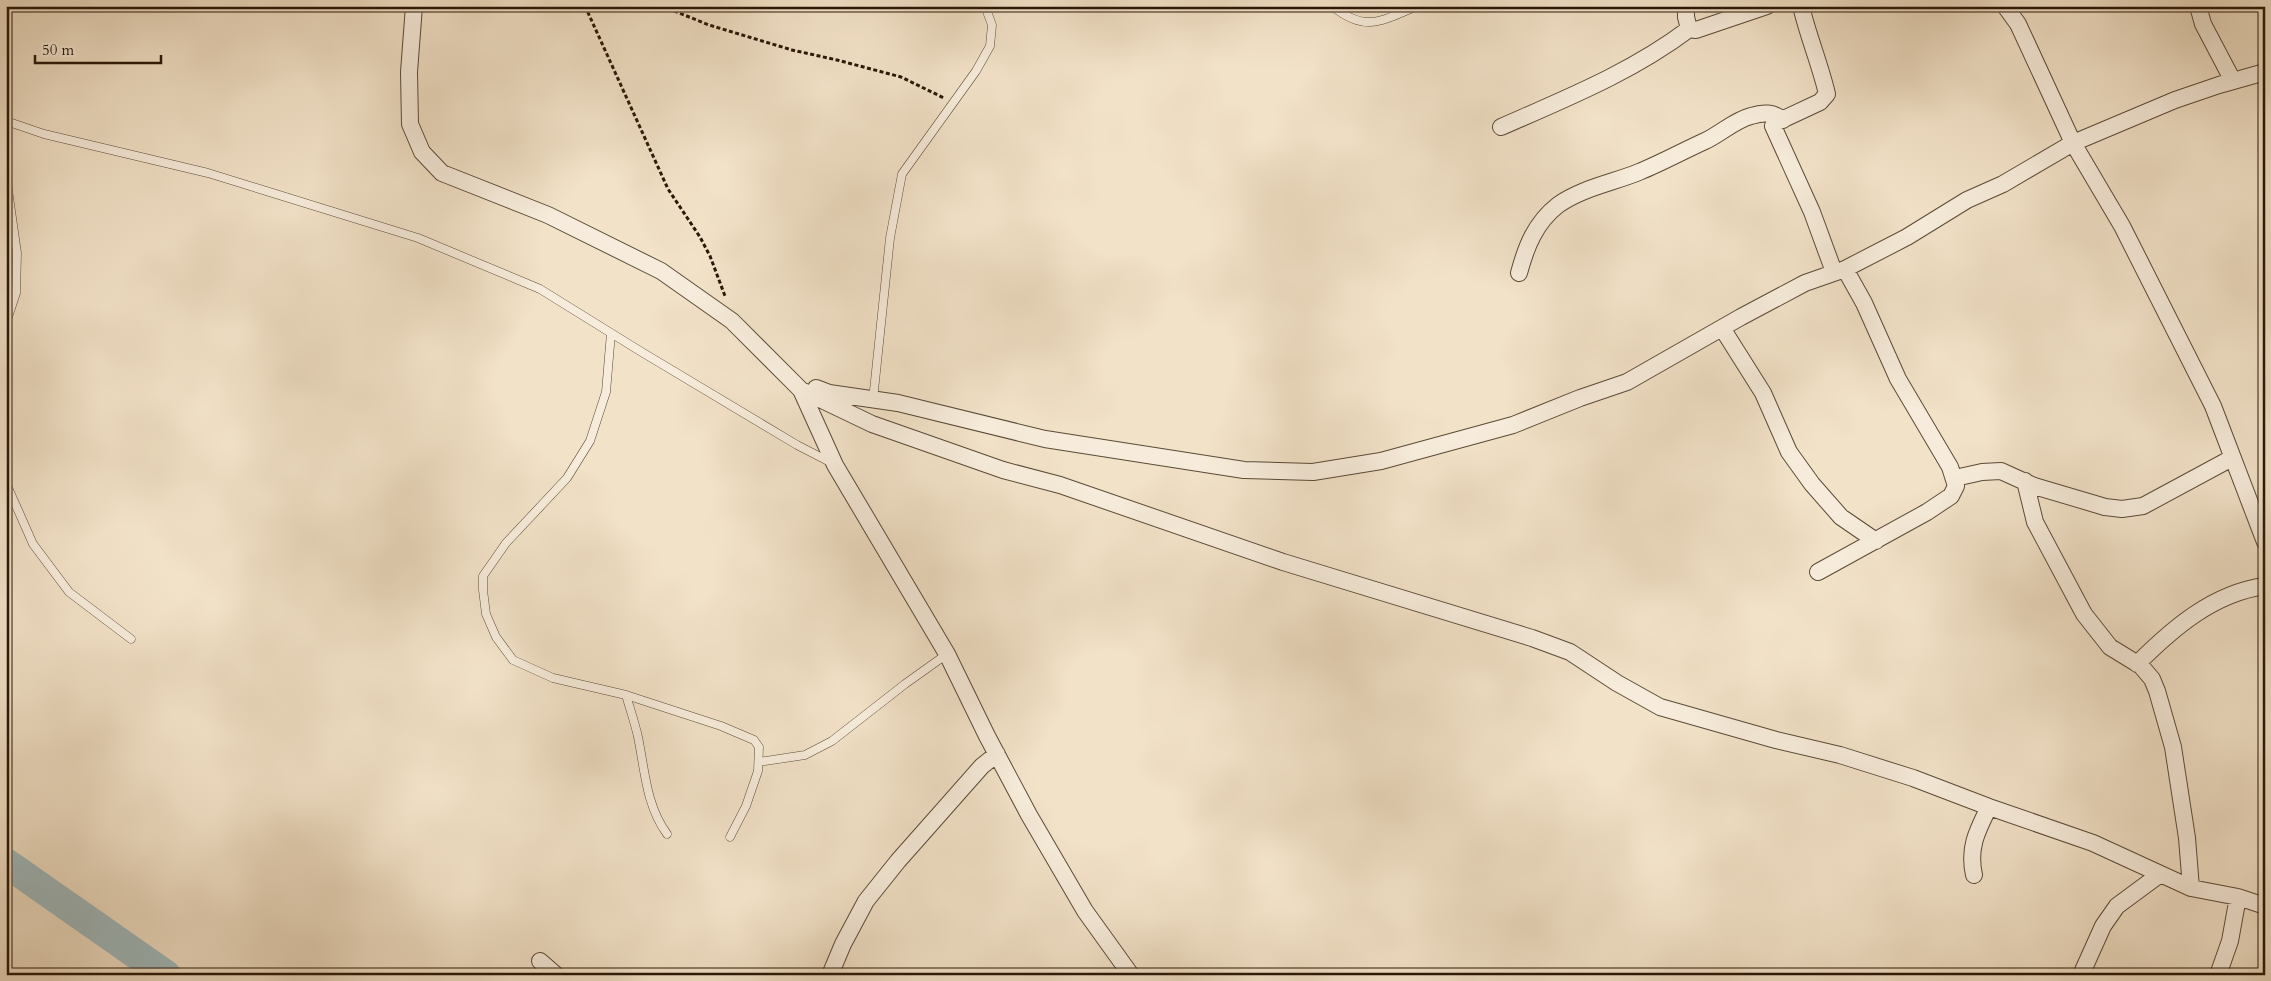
<svg xmlns="http://www.w3.org/2000/svg" width="2271" height="981" font-family="Cardo,serif">
	<style>
		.lines { fill: none; stroke-linecap: round; stroke-linejoin: round }
		.river { stroke: #a0bbc0; stroke-width: 30 }
		.service-casing { stroke: #5b4a37; stroke-width: 9 }
		.minor-casing { stroke: #5b4a37; stroke-width: 18 }
		.path { stroke: #291707; stroke-width: 3; stroke-dasharray: 4 2.5; stroke-linecap: butt }
		.service { stroke: #f7ecdb; stroke-width: 8 }
		.minor { stroke: #f7ecdb; stroke-width: 16 }
	</style>
	<rect width="100%" height="100%" fill="#f2e2c8"/>
	<filter id="stains"><feTurbulence type="fractalNoise" baseFrequency=".004" numOctaves="4"/><feColorMatrix values="0 0 0 0 .2 0 0 0 0 .09 0 0 0 0 .02 0 0 0 .5 -.17"/></filter>
	<radialGradient id="worn" r=".72"><stop offset=".6" stop-color="#630" stop-opacity="0"/><stop offset="1" stop-color="#630" stop-opacity=".3"/></radialGradient>
	<g class="lines">
		<!-- river -->
		<path class="river" d="M6,863L166,975"/>
		<!-- service casing -->
		<g class="service-casing">
			<path id="service" d="M1332,6C1366,33 1381,21 1417,6
				M6,121L44,134L208,173L418,238L540,289L640,351L797,445L832,463
				M6,176L17,253L16,293L6,323
				M611,333L606,392L590,441L567,478L506,543L483,576V590L486,614L496,637L513,660L553,678L626,695L721,726L754,740L759,747L758,771L746,806L730,837
				M873,400L890,238L902,174L976,71L990,46L992,25L985,6
				M6,483L33,544L69,592L131,639
				M626,695C630,709 635,723 638,737C645,771 646,805 667,834
				M759,762L805,755L832,741L905,684L947,654"/>
		</g>
		<!-- minor casing -->
		<g class="minor-casing">
			<path id="minor" d="M414,6L409,72L410,124L422,152L442,173L548,215L661,271L732,321L801,390L872,424L1003,470L1060,485L1283,562L1532,638L1570,652L1617,683L1660,707L1776,740L1840,755L1913,778L1989,807L2093,843L2191,888L2238,897L2265,906
				M1686,6V17L1689,29L1696,30L1767,6
				M1801,6C1808,36 1820,64 1827,94L1820,102L1775,123L1773,126L1812,212L1834,272
				M2005,6L2018,24L2073,143L2122,226L2213,406L2265,542
				M2198,6L2203,24L2233,81
				M1501,127C1567,98 1632,72 1689,29
				M1519,273C1526,247 1535,223 1558,205C1582,188 1612,183 1639,172C1661,163 1683,151 1705,141C1720,134 1735,120 1751,116C1764,112 1773,112 1783,120
				M1722,328L1763,393L1789,452L1812,484L1841,517L1876,541
				M816,388L829,393L898,403L1045,439L1244,470L1313,472L1381,461L1513,425L1580,398L1627,382L1741,317L1805,283L1845,269L1907,237L1967,200L2003,184L2073,143L2175,100L2219,85L2265,72
				M801,390L835,465L947,654L987,736L1029,815L1085,911L1131,975
				M1955,478L1982,472L2001,471L2034,486L2105,507L2122,509L2143,506L2232,458
				M2025,481L2035,522L2084,614L2110,647L2141,666L2152,679L2157,691L2173,747L2187,838L2191,888
				M1818,572L1927,512L1951,496L1956,486L1950,467L1898,379L1864,303L1845,269
				M2137,664C2172,629 2213,593 2265,586
				M1974,875C1968,848 1977,831 1989,807
				M540,961L556,975
				M830,975L843,944L866,901L898,861L982,766L997,754
				M2081,975L2103,926L2117,906L2159,875
				M2218,975L2230,941L2238,897"/>
		</g>
		<!-- path -->
		<path class="path" d="M585,6L668,189L700,237L710,256L725,296
			M662,6L709,25L792,50L837,60L901,77L944,98"/>
		<!-- service -->
		<use href="#service" class="service"/>
		<!-- minor -->
		<use href="#minor" class="minor"/>
	</g>
	<!-- margin -->
	<rect width="2271" height="981" fill="none" stroke="#f2e2c8" stroke-width="25"/>
	<rect x="8" y="8" width="2256" height="966" fill="none" stroke="#291707" stroke-width="2.5"/>
	<rect x="12" y="12" width="2246" height="956" fill="none" stroke="#291707"/>
	<!-- scale -->
	<path d="M35 55v8h126v-8" fill="none" stroke="#291707" stroke-width="2.5"/>
	<text x="42" y="55" font-size="15" fill="#291707" stroke="#f7ecdb" stroke-width="4" paint-order="stroke">50 m</text>
	<rect width="100%" height="100%" filter="url(#stains)"/>
	<rect width="100%" height="100%" fill="url(#worn)"/>
</svg>
